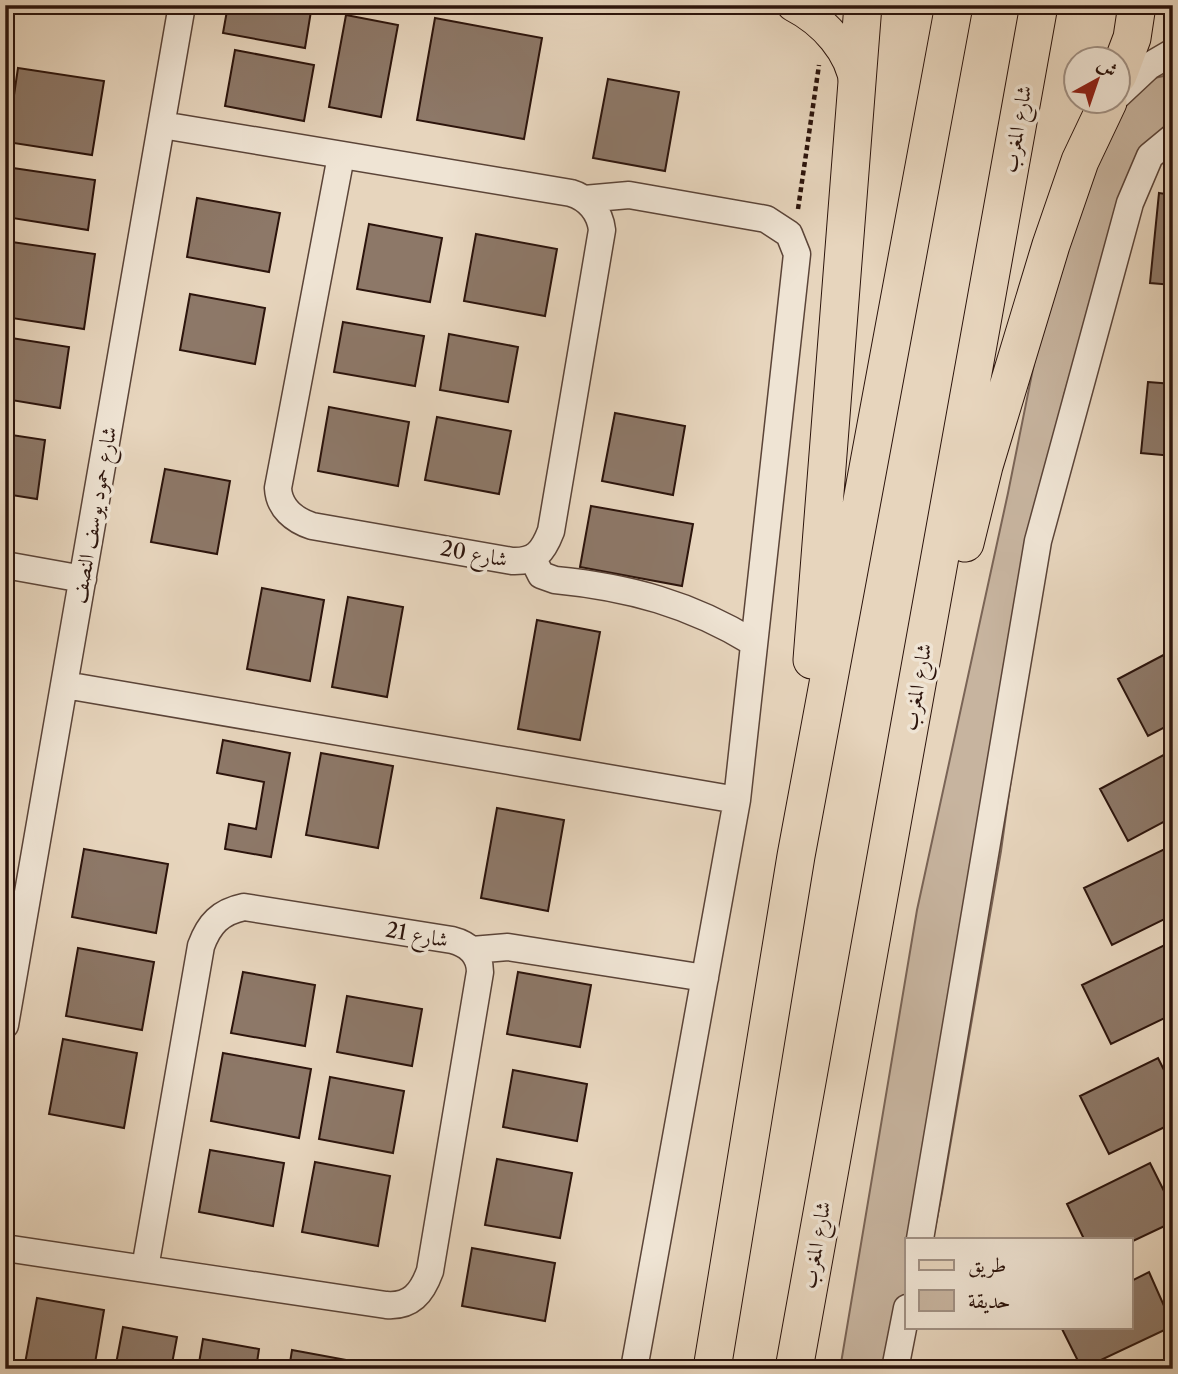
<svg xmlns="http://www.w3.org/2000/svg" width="1178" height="1374" font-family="'Libre Caslon Text',Amiri,serif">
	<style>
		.green { fill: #c7b49f; stroke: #7a6456; stroke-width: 2 }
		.building { fill: #8d7868; stroke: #2c140c; stroke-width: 2 }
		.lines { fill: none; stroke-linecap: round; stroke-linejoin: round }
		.minor-casing { stroke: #5b4438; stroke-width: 29 }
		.major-casing { stroke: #2c140c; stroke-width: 34 }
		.highway-casing { stroke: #2c140c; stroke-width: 39 }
		.path { stroke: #2c140c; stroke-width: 4.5; stroke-dasharray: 5 3.5; stroke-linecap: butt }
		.minor { stroke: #efe4d4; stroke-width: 26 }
		.major { stroke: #e7d5bd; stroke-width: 32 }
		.highway { stroke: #e7d5bd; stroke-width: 37 }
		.labels { text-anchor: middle; stroke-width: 7; stroke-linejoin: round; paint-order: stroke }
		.street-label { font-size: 21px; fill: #2c140c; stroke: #efe4d4 }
	</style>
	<rect width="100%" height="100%" fill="#e7d5bd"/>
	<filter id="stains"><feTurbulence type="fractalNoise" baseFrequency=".00286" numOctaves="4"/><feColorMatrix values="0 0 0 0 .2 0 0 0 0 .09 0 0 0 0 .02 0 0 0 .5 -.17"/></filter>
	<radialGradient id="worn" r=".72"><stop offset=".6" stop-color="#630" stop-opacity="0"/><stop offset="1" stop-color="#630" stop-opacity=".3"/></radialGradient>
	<!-- green -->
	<path class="green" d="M1173,74V125L1135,161L1064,395L1001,851L942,1193L933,1239H907V1369H840L917,910L1008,493L1042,324L1114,115L1145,80Z"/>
	<!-- building -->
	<path class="building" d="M228,5H312L305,48L223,33Z
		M346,15L398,25L381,117L329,107Z
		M435,18L542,38L524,139L417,120Z
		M235,50L314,65L304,121L225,106Z
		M18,68L104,81L92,155L7,142Z
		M608,79L679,92L665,171L593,158Z
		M13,168L95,180L88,230L6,217Z
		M1159,193L1173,195V285L1150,283Z
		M197,198L280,213L269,272L187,257Z
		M369,224L442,238L430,302L357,289Z
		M476,234L557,249L545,316L464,301Z
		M5,241L95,254L84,329L5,317Z
		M190,294L265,308L255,364L180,350Z
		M343,322L424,336L415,386L334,372Z
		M449,334L518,347L508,402L440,390Z
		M5,337L69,347L60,408L5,399Z
		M1148,382L1173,384V456L1141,453Z
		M329,407L409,422L398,486L318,471Z
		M615,413L685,426L673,495L602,481Z
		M437,417L511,431L499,494L425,480Z
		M5,434L45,440L37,499L5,494Z
		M165,469L230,481L217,554L151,542Z
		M591,506L693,524L682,586L580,567Z
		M262,588L324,600L310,681L247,669Z
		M348,597L403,607L387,697L332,687Z
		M537,620L600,632L580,740L518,729Z
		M1173,650V723L1148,736L1118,679Z
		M223,740L290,753L271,857L225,849L229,824L256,829L264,782L217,773Z
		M1173,750V817L1128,841L1100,789Z
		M321,753L393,766L378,848L306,835Z
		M497,808L564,820L548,911L481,898Z
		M1173,845V915L1112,945L1084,888Z
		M84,849L168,864L156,933L72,917Z
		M1173,941V1014L1111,1044L1082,985Z
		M78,948L154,962L142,1030L66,1016Z
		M243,972L315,985L305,1046L231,1033Z
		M518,972L591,985L580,1047L507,1034Z
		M347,996L422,1009L412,1066L337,1052Z
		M63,1039L137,1053L124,1128L49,1114Z
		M223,1053L311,1069L299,1138L211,1121Z
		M1158,1058L1173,1088V1123L1109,1154L1080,1096Z
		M513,1070L587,1084L577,1141L503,1127Z
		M330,1077L404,1091L393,1153L319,1139Z
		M210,1150L284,1163L273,1226L199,1212Z
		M497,1159L572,1173L560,1238L485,1225Z
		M315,1162L390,1176L378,1246L302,1232Z
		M1150,1163L1173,1209V1222L1131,1242V1239H1084L1067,1204Z
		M472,1248L555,1263L545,1321L462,1306Z
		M1149,1272L1173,1326L1082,1369L1061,1327H1131V1281Z
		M37,1298L104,1310L94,1369H24Z
		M123,1327L177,1337L171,1369H115Z
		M203,1339L259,1349L256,1369H198Z
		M292,1350L352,1361L351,1369H289Z"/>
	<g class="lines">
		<!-- minor casing -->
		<g class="minor-casing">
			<path id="minor" d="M1118,95L1149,66L1173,52
				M162,125L571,193C588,198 600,212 602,230L551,531C543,552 535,562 512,561L312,526C294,520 279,508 278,488L341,156
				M584,199L629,195L766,219L789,234L797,254L737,800L634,1369
				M533,559L541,575L555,580C628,587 691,604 754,643
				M5,565L83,579
				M65,685L737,800
				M472,950L508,947L705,978
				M5,1025L182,5
				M920,1239L1038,541L1130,203L1150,156L1173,137
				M5,1248L386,1305C411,1307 422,1293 430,1271L480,972C480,954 468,944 452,940L244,907C220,912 209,924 201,946L145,1268
				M895,1369L907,1308"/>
		</g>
		<!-- major casing -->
		<g class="major-casing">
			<path id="major" d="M793,5C824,21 852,51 856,86"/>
		</g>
		<!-- highway casing -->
		<g class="highway-casing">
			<path id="highway" d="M1118,75L1132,38L1137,5
				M965,543L984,466L1051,245L1080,161L1108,102
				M812,660L863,5
				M712,1369L796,856L954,5
				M794,1369L1039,5"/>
		</g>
		<!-- path -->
		<path class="path" d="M798,209L819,65"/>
		<!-- minor -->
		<use href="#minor" class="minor"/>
		<!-- major -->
		<use href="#major" class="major"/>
		<!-- highway -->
		<use href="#highway" class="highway"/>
	</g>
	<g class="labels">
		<!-- street labels -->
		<g class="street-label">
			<text transform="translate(1017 129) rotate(-80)" y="7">شارع المغرب</text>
			<text transform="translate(94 515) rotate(-80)" y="7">شارع حمود يوسف النصف</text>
			<text transform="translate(474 554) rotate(10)" y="7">شارع 20</text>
			<text transform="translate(917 687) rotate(-80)" y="7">شارع المغرب</text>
			<text transform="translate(417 935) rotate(10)" y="7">شارع 21</text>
			<text transform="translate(816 1245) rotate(-80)" y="7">شارع المغرب</text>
		</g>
	</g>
	<!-- margin -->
	<rect width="1178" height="1374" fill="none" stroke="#e7d5bd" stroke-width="28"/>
	<rect x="7" y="7" width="1164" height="1360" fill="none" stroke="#2c140c" stroke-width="3.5"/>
	<rect x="14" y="14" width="1150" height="1346" fill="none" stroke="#2c140c" stroke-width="2"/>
	<!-- legend -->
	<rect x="905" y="1238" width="228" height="91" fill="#efe4d4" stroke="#a19184" stroke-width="2"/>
	<rect x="919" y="1260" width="35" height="10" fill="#e7d5bd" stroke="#a19184" stroke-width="2"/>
	<text x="968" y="1272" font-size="21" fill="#2c140c">طريق</text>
	<rect x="919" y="1290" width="35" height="21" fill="#c7b49f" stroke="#a19184" stroke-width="2"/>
	<text x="968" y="1308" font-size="21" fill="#2c140c">حديقة</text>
	<!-- north arrow -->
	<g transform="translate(1097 80) rotate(40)"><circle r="33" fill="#efe4d4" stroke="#a19184" stroke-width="2"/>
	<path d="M0-5L12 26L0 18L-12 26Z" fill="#8f2418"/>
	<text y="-10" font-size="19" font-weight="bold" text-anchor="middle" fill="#2c140c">ش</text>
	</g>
	<rect width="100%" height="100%" filter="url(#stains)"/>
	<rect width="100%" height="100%" fill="url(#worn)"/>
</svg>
